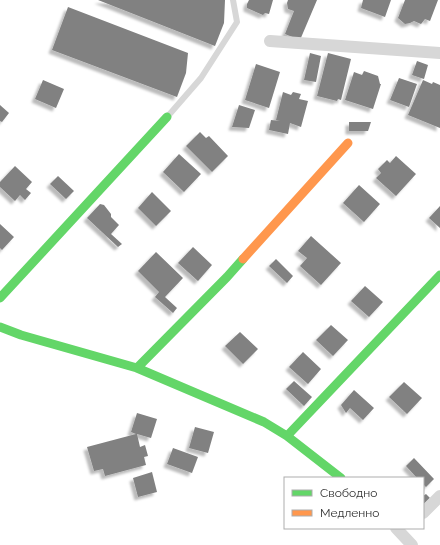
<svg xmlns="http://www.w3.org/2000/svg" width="440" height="545" font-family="Raleway,sans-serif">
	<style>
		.building { fill: #818181; filter: url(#shadow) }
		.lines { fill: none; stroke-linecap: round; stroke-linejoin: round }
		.lane { stroke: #d7d7d7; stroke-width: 6 }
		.street { stroke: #d7d7d7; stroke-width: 12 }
		.fast { stroke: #63d668; stroke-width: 9 }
		.slow { stroke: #ff974d; stroke-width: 9 }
	</style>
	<defs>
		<filter id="shadow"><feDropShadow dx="-3.5" dy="3.5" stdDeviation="1" flood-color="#0004"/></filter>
	</defs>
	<rect width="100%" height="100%" fill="#fff"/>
	<!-- building -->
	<path class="building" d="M98,0H225L224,23L215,46Z
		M249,0H273L269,14L265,13L263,15L247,8V4Z
		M288,0H317L300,40L285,34L294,11L288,9L287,3Z
		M363,0H391L385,17L361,8Z
		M405,0H438L430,21L425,19L421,24L414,21L410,23L405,24L398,18Z
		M68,7L188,53L186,73L177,97L52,50Z
		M310,53L321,56L316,82L304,80Z
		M328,53L351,59L341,100L338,99L337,101L317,96Z
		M417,61L428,65L424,79L412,75Z
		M256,64L280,72L269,108L245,100Z
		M364,71L378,76L380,84H381L373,109L345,100L354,72L362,75Z
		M399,78L417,84L409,107L390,100Z
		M43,80L64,89L56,108L35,99Z
		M423,80L432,84L433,82L440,85V128L408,115Z
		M283,92L291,95L293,92L301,94L299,99L308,101L301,127L290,123L288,134L269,130L271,120L280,121L276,120Z
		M0,105L9,113L2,122L0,121Z
		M239,105L255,110L249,128L232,127Z
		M349,122H371L368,131H349Z
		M200,132L206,138L209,136L228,156L212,172L186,146Z
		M179,154L201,174L184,192L163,172Z
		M396,156L416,174L396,196L376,178L381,173L378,169L387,160L390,163Z
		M15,166L32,182L26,189L31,193L25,200L20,195L15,201L0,187V182Z
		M58,176L74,191L66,199L50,184Z
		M359,185L380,204L364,222L343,203Z
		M152,192L171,211L156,226L138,208Z
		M100,204L104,205L111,214V217L119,225L111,234L122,244L118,247L87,218Z
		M440,206V228L429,218Z
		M0,224L14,237L2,250L0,248Z
		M311,236L341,263L321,285L300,266L307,258L298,251Z
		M193,247L212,265L198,281L178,263Z
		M156,252L183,278L165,297L177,308L173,313L155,297L159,292L138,271Z
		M276,259L293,276L287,283L269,266Z
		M365,286L383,302L369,317L351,301Z
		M331,325L348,340L333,356L316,340Z
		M240,332L258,349L243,364L225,346Z
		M303,352L321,369L308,384L289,367Z
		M294,381L312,397L304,406L286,389Z
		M404,382L422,398L407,414L389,397Z
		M354,390L374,408L363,420L350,408L346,413L341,405Z
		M137,413L157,419L151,438L137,434L140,447L145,445L148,456L144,457L146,465L105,476L103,469L94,471L87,447L136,434L131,432Z
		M195,427L214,432L208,453L189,448Z
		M173,448L198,457L192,473L167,464Z
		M414,458L434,479L426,487L423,484V478H417L406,466Z
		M152,472L157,492L138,497L133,478Z
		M426,494L430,498L423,505V496Z"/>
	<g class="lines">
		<!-- lane -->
		<path class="lane" d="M168,116L201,78L237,22L233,0"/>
		<!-- street -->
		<path class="street" d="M270,41L440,53
			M423,513L440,496
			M396,528L412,545"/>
		<!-- fast -->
		<path class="fast" d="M0,298L167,117
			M0,327L21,335L137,368L227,277L243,259
			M137,368L264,422L287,436L341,478
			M287,436L440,275"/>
		<!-- slow -->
		<path class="slow" d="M243,259L348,143"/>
	</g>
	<!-- legend -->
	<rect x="284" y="477" width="140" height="52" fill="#ffffff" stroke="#adadad"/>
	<rect x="292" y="490" width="20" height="6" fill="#63d668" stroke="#adadad"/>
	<text x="320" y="497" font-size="12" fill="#333333">Свободно</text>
	<rect x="292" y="510" width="20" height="6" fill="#ff974d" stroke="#adadad"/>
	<text x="320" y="517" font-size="12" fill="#333333">Медленно</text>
</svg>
